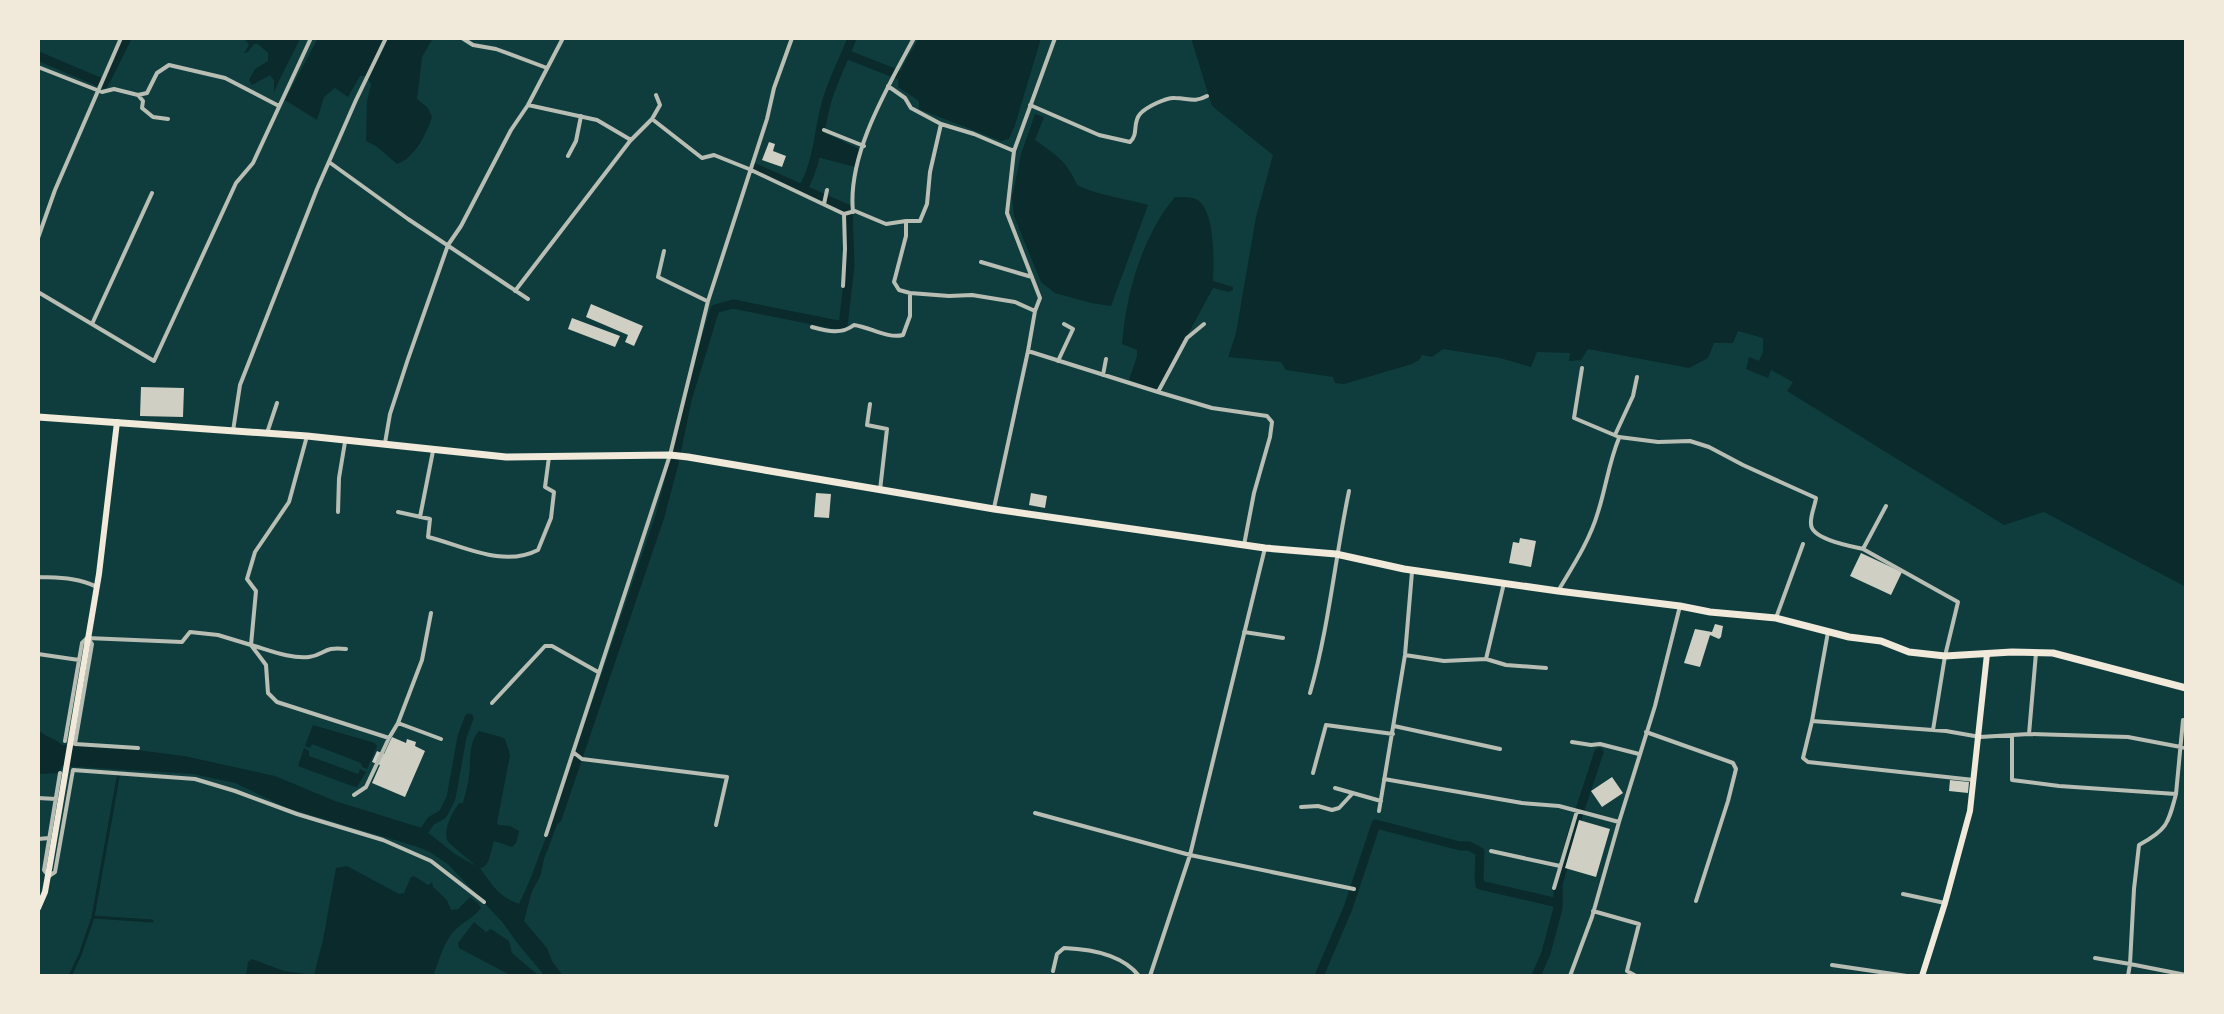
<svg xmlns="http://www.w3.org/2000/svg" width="2224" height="1014" font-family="'Archivo Narrow',sans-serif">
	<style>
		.water { fill: #0a2a2b }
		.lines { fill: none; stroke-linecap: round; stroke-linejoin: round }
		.stream { stroke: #0a2a2b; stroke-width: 3 }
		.canal { stroke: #0a2a2b; stroke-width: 9 }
		.building { fill: #cfcfc3 }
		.minor { stroke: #b8beb3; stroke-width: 4 }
		.secondary { stroke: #f1e9da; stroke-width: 6 }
		.primary { stroke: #f1e9da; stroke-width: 7 }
	</style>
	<rect width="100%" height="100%" fill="#0f3d3e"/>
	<!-- water -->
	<path class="water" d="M244,38H300C292,57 281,74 274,93V80L270,75L252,85L249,80L255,69L268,61V53L258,44H254L248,52L244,53L249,45Z
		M318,38H433L422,57L417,99L428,108L432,117C427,133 414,159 397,164L376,146L366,141L367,101L371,84L366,76H360L348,97L335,88L324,97L317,120L285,100Z
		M919,38H1041L1015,125L1009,139L1001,141L919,109V101L898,87C898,69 910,54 919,38Z
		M1191,38H2186V587L2044,512L2004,525L1787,391L1793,382L1771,370L1768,378L1746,369L1749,357L1759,361L1763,352V338L1738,331L1733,343H1714L1708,358L1689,368L1588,349L1581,360L1569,361L1570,353L1537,352L1531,367L1500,358L1443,349L1432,357L1422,355L1419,360L1412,364L1344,384L1335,383L1333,377L1286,370L1281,362L1228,357L1236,333L1256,217L1273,155L1212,106Z
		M1035,114L1044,117L1035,140C1056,155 1067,161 1077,185C1099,196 1124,198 1148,205L1111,306L1091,303L1055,293L1041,282L1014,216L1012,198L1021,154Z
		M823,132L861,150L855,167L817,157Z
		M1175,197C1183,197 1193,196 1199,201C1215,214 1214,262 1213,281L1233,287V290L1229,292L1213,288L1162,382L1155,390L1129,380L1137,356V350L1122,344C1126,294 1142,236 1175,197Z
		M313,725L375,743L377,746L367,769L362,767L361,763L312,744L310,748L305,746Z
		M38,729C46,738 54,737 62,745L121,748L184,756L275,776L335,801L422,828L455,854L476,866L448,842C442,831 452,813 459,803H463C465,794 468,785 469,776C471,761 468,742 479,731L501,737L505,739L510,755L497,823L499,825L510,826L519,831L516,843L512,847L494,841L488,862L484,867L480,868C492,885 498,896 519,904C536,870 545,834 562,800L561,814L544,859L540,877L532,891L524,921L547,948L552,961L563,976H545L518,944L503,923L449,865L430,852L418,847L287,808L235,783L193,774L62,766L59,773L38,774Z
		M304,748L309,751V756L358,774L360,769L366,772L357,787L352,786L298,766Z
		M347,866L399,894L404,893L411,877L414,876L428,885L432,882L433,887L447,900L451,910L458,909L470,897L478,903L481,908C474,917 465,921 456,929C444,940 439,961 433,976H246L248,962L252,959L284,971L314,975L323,940L336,868Z
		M474,922L486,932L491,929L509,941L512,953L539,976H512L459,948L458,943Z"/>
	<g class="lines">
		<!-- stream -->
		<path class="stream" d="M119,772L93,917L152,921
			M70,976L80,955L93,917"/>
		<!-- canal -->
		<path class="canal" d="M846,54L899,75
			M38,56L104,84L127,38
			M802,190C818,164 818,133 826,104C832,81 844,60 852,38
			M557,819L660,516L674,463L687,400L715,309L733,304L843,326L850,265L848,209L755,168
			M419,838L431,821L443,814L451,798L462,737L469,718
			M1319,976L1348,908L1376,824L1460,846H1469L1480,852L1479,877L1480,885L1558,903
			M1536,976L1546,953L1558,908V885L1572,834L1599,752"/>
	</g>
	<!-- building -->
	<path class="building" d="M769,142L775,144L773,151L786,156L782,167L762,160Z
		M591,304L643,326L634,346L625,342L628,335L586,317Z
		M572,318L620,336L615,347L568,329Z
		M141,387L184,388L183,417L140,416Z
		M816,493L831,494L829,518L814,517Z
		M1031,493L1047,496L1045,508L1029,505Z
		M1520,538L1536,541L1531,567L1509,563L1513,542L1519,543Z
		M1861,553L1902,572L1891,595L1850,576Z
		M1715,624L1723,626L1721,637L1719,639L1710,635L1700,667L1684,663L1695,629L1712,632Z
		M392,737L406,743L407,739L416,742L415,746L425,751L405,797L372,783L380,765L372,762L377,751L384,754Z
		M1612,777L1623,793L1602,807L1591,791Z
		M1950,780L1969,782L1968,793L1949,791Z
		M1579,820L1610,829L1596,877L1565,868Z"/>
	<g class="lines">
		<!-- minor -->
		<path class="minor" d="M462,38L473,45L496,49L547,68
			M38,67L102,92L114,89L138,95L143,101L142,108L153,117L168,119
			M888,86L905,98L911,108L941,124L974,134L1014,151L1007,213L1040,298L1035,311L1028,351L994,508
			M138,95L147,93L157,73L169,65L225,78L279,106
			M528,105L597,120L631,140L652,119L702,158L714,155L749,169L844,214L855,211L886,224L906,221
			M1030,105L1099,135L1130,142C1139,134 1132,123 1140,114C1146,107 1167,97 1175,98C1188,98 1194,103 1207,96
			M652,119L660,105L656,95
			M941,124L930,172L927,204L920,221H906V236L894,282L899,290L910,293L949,296L972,295L1015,302L1035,311
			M824,130L864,146
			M1014,151L1055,38
			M568,156L576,141L581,116
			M329,162L408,219L528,299
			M824,204L827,190
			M853,212C847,154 888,87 914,38
			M38,238L55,190L121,38
			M664,251L658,277L707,301
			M981,262L1032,277
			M843,286L845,249L844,214
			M515,291L630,141
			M38,292L154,361L236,183L253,163L311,38
			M92,324L152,193
			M812,327C827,331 841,335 854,325C870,327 887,339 903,335L910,316V293
			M1028,351L1158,392L1187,338L1204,324
			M1058,361L1073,329L1064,324
			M1582,368L1574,418L1619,437L1658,442L1690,441L1709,447L1743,465L1816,498C1815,506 1810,516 1811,524C1811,539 1850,546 1863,549
			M1103,375L1106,359
			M1158,392L1212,408L1267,416L1272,422L1270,437L1254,493L1244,545
			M870,404L867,425L887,429L880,490
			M233,431L240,385L317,189L356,100L386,38
			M267,433L277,403
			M1615,435L1633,396L1637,377
			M385,443L390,414L408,359L448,245L461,226L511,130L528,105L563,38
			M1886,506L1863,549L1958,602L1945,656L1933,730
			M338,512L339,478L345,442
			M398,512L430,519L428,537C464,546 503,568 538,550L551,518L554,492L545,487L549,457
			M420,517L433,451
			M38,577C59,578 77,577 97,587
			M1504,583L1486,659L1506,665L1546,668
			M1558,591C1573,566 1590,540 1598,512C1606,487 1609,462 1619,438
			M431,613L422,660L398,723L441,739
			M1776,618L1803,544
			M1244,632L1283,638
			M87,638L182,642L190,632L218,635L251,645L256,591L247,579L255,552L289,502L307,436
			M89,640L92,644L75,744L138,748
			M346,649C323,646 325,655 309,657C290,659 269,650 251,645L266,665L268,693L277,702L389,738L398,723
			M38,654L79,660
			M1405,655L1444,661L1486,659
			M1310,693C1329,627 1335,558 1349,491
			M492,703L545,646H552L598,672
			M1812,721L1828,632
			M1394,726L1500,749
			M1646,732L1733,763L1736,769L1728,801L1696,901
			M2029,734L2036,653
			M2012,736V780L2059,786L2176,794L2183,720L2186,721
			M65,741L82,643L87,638
			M1572,742L1591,745L1600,744L1639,754
			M573,752L582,759L727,777L716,825
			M1313,773L1326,725L1393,734
			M1384,779L1522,803L1559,806L1619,822
			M1974,780L1808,762L1803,758L1812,721L1946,731L1980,737L2029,734L2128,737L2186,748
			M1335,788L1381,801
			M354,795L366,787L389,738
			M38,798L56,799
			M1301,807L1318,806L1332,810L1339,808L1352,794
			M1379,811L1405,655L1412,572
			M1035,813L1190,855L1354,889
			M546,835L670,455L708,301L767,119L774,88L792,38
			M38,839L49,838
			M1491,851L1560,866
			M47,874L44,870L60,773
			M49,876L55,872L73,770L195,779L235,791L297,814L383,840L431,861L484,902
			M1554,888L1577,811
			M1903,894L1945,903
			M1593,911L1639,924L1627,971L1636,976
			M2095,958L2130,964L2134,889L2139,845C2167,830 2168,824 2176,794
			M1832,965L1907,976
			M1053,971L1057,954L1064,948C1090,949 1123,955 1139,976
			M1150,976L1190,855L1265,548
			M1570,976L1592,917L1619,822L1655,706L1680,606
			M2128,976L2130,964L2186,975"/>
		<!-- secondary -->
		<path class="secondary" d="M38,908L45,892L50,864L99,574L117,422
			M1922,976L1945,903L1970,811L1987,654"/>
		<!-- primary -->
		<path class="primary" d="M38,417L307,436L506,457L670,455L688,457L994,509L1265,548L1336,554L1404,569L1558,591L1680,606L1710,612L1776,618L1849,637L1881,641L1909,652L1945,656L2012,652L2053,653L2186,688"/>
	</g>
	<!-- border -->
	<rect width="2224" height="1014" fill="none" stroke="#f1e9da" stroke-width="80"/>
</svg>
